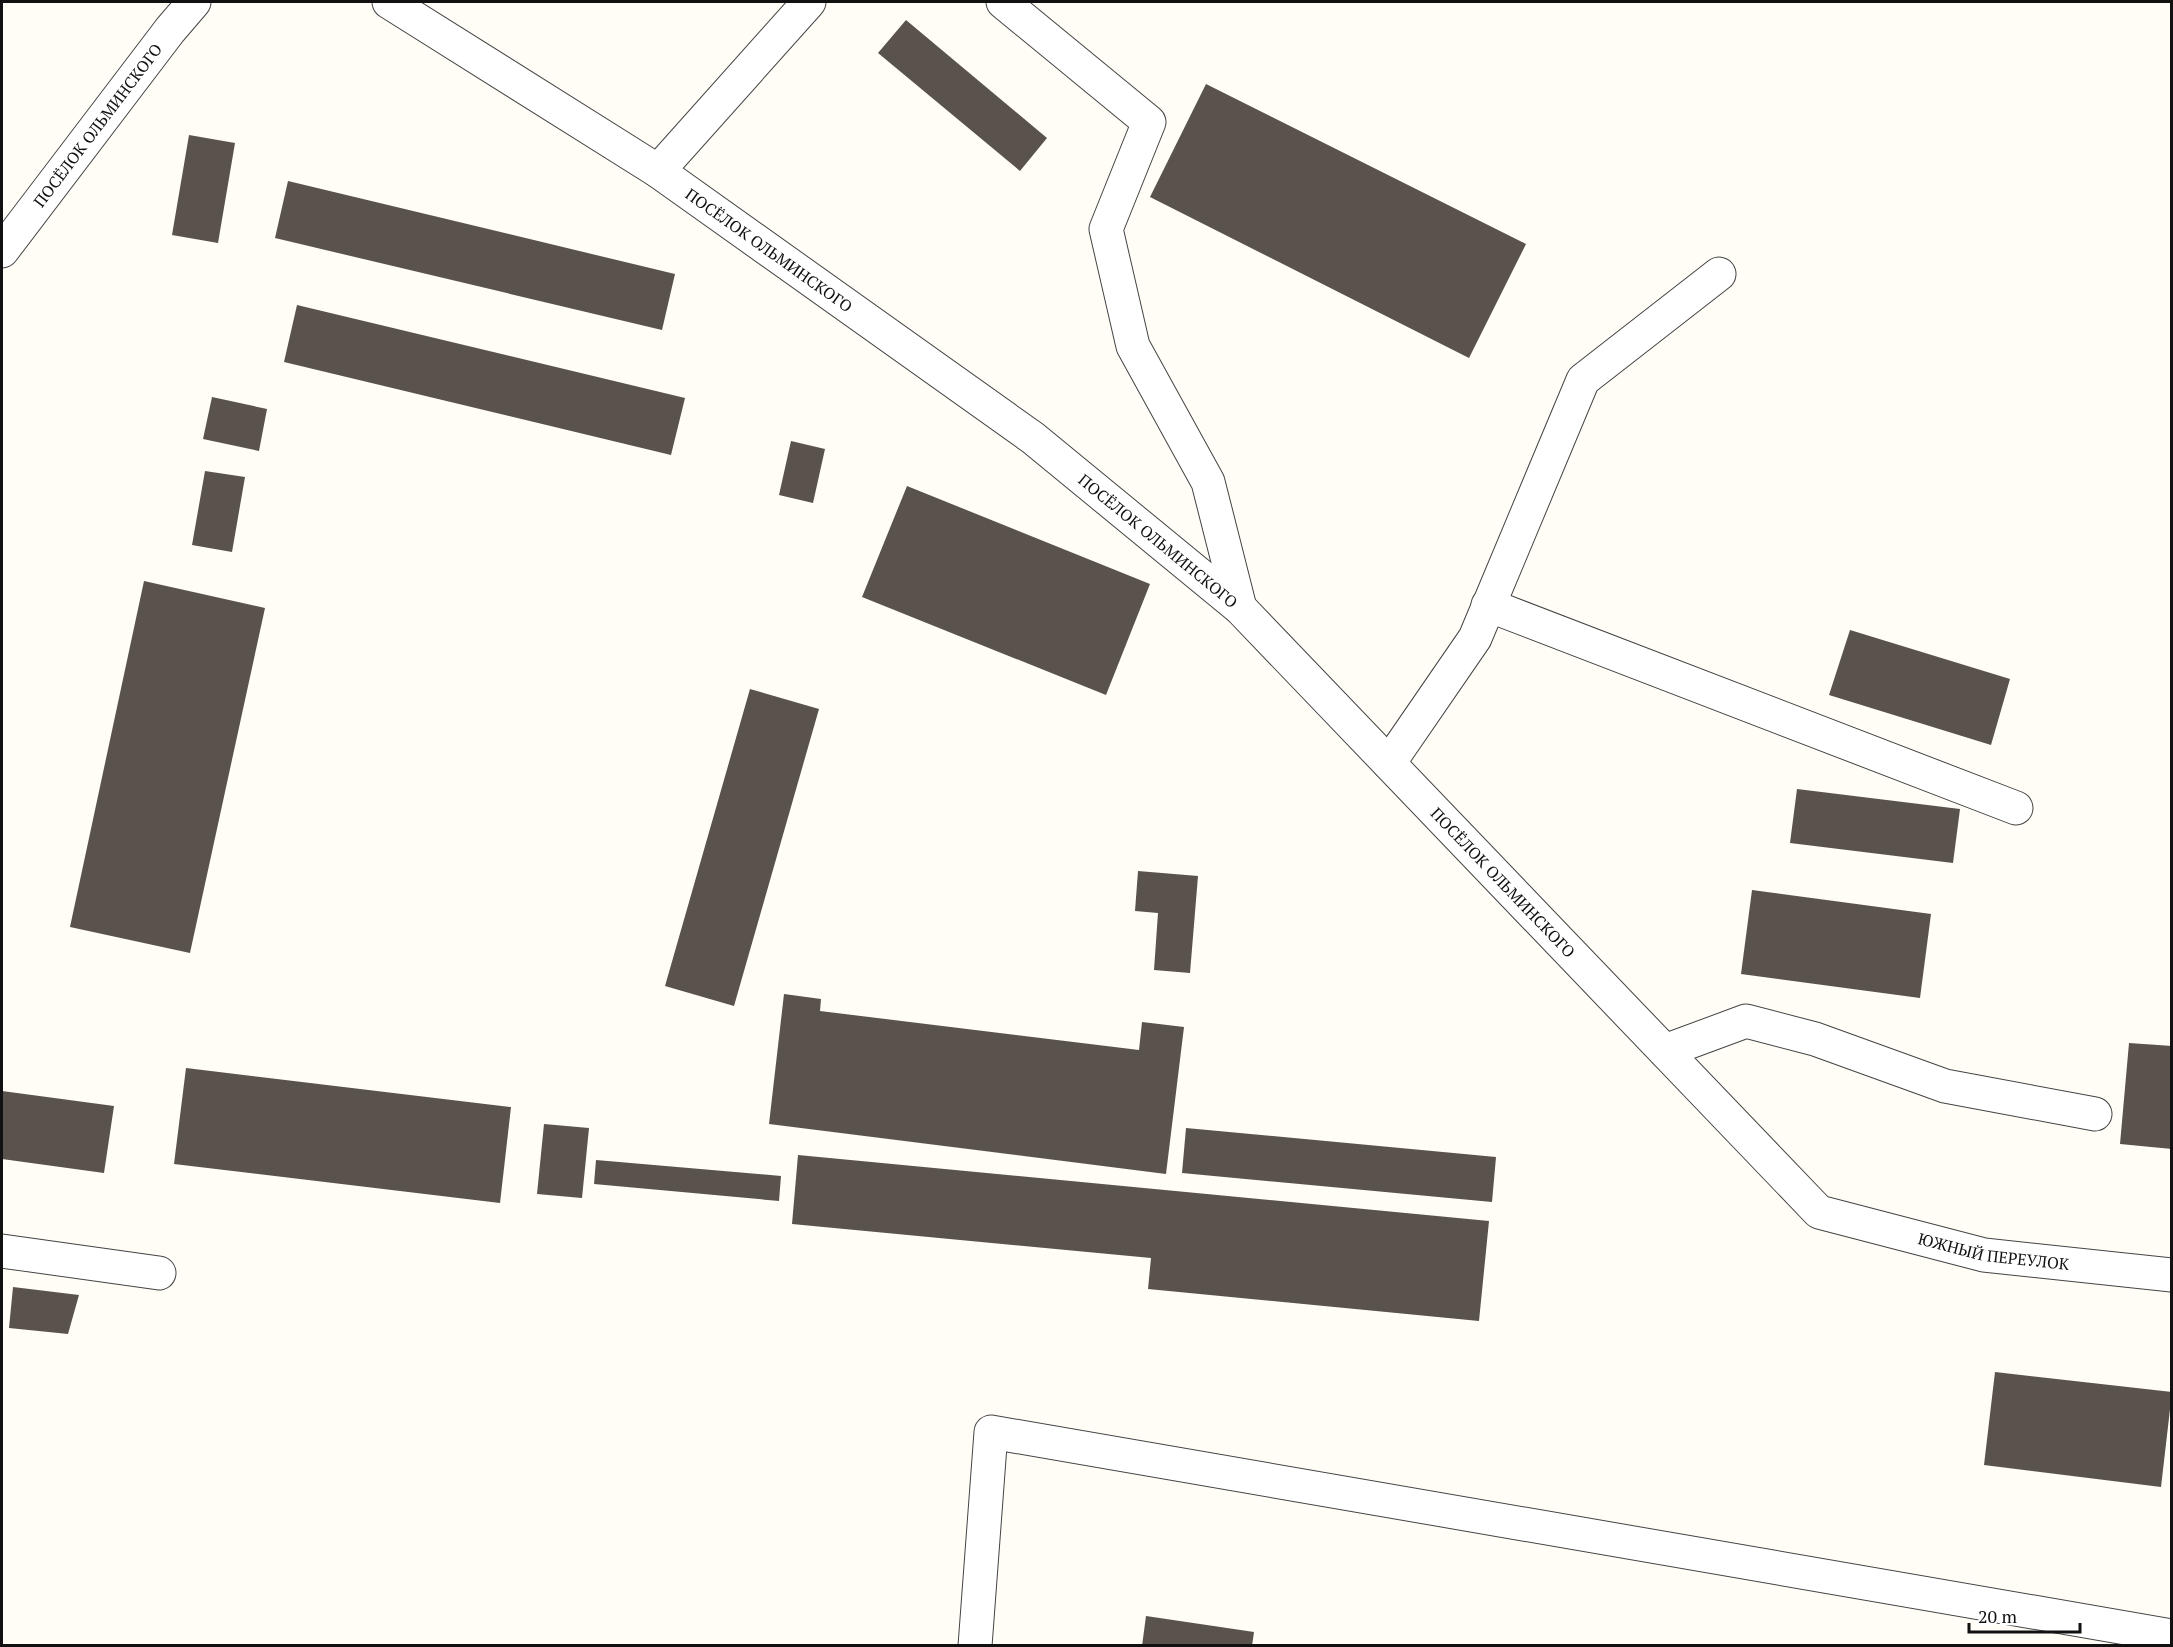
<svg xmlns="http://www.w3.org/2000/svg" width="2173" height="1647" font-family="'PT Serif',serif">
	<style>
		.building { fill: #5a524d }
		.lines { fill: none; stroke-linecap: round; stroke-linejoin: round }
		.minor-casing { stroke: #444; stroke-width: 35 }
		.minor { stroke: #fff; stroke-width: 33 }
		.labels { text-anchor: middle; stroke-width: 6; stroke-linejoin: round; paint-order: stroke }
		.street-label { font-size: 16px; fill: #111; stroke: #fff }
	</style>
	<rect width="100%" height="100%" fill="#fffdf5"/>
	<!-- building -->
	<path class="building" d="M906,20L1047,138L1020,171L878,53Z
		M1206,84L1526,244L1469,358L1150,197Z
		M189,135L235,143L218,243L172,235Z
		M288,181L675,274L662,330L275,238Z
		M297,305L685,398L671,455L284,362Z
		M212,397L267,409L259,451L203,439Z
		M791,441L825,449L813,503L779,495Z
		M205,471L245,477L232,552L192,545Z
		M907,486L1150,584L1106,695L862,597Z
		M144,581L265,608L190,953L70,927Z
		M1850,630L2010,679L1991,745L1829,695Z
		M750,689L819,709L734,1006L665,986Z
		M1797,789L1960,809L1953,863L1790,843Z
		M1138,871L1198,876L1190,973L1154,970L1158,913L1135,911Z
		M1752,890L1931,914L1920,998L1741,974Z
		M784,994L821,999L820,1011L1139,1050L1142,1022L1184,1027L1166,1174L769,1124Z
		M2129,1043L2172,1046V1149L2120,1144Z
		M186,1068L511,1107L500,1203L174,1164Z
		M2,1091L114,1106L104,1173L2,1159Z
		M544,1124L589,1128L582,1198L537,1194Z
		M1186,1128L1496,1157L1492,1202L1182,1173Z
		M798,1155L1489,1221L1479,1321L1148,1289L1151,1258L792,1224Z
		M596,1160L781,1176L779,1201L594,1184Z
		M13,1287L79,1295L68,1334L9,1328Z
		M1995,1372L2172,1392L2161,1487L1984,1465Z
		M1146,1616L1254,1632L1252,1646H1142Z"/>
	<g class="lines">
		<!-- minor casing -->
		<g class="minor-casing">
			<g id="minor">
				<path id="s1" d="M389,2L658,171L1033,438L1240,608L1819,1212L1984,1255L2172,1275"/>
				<path d="M1003,2L1149,122L1106,229L1133,346L1208,482L1240,608"/>
				<path d="M658,171L809,2"/>
				<path id="s2" d="M2,251L170,30L194,2"/>
				<path d="M1488,605L2016,808"/>
				<path d="M1389,763L1475,638L1583,380L1719,274"/>
				<path d="M1665,1051L1746,1021L1815,1039L1945,1086L2095,1114"/>
				<path d="M2,1251L159,1273"/>
				<path d="M975,1646L991,1432L2172,1636"/>
			</g>
		</g>
		<!-- minor -->
		<use href="#minor" class="minor"/>
	</g>
	<g class="labels">
		<!-- street labels -->
		<g class="street-label">
			<text dy="6" stroke="none"><textPath href="#s2" startOffset="158">ПОСЁЛОК ОЛЬМИНСКОГО</textPath></text>
			<text dy="6" stroke="none"><textPath href="#s1" startOffset="454">ПОСЁЛОК ОЛЬМИНСКОГО</textPath></text>
			<text dy="6" stroke="none"><textPath href="#s1" startOffset="940">ПОСЁЛОК ОЛЬМИНСКОГО</textPath></text>
			<text dy="6" stroke="none"><textPath href="#s1" startOffset="1426">ПОСЁЛОК ОЛЬМИНСКОГО</textPath></text>
			<text dy="6" stroke="none"><textPath href="#s1" startOffset="2062">ЮЖНЫЙ ПЕРЕУЛОК</textPath></text>
		</g>
	</g>
	<!-- border -->
	<rect width="2173" height="1647" fill="none" stroke="#111111" stroke-width="6"/>
	<!-- scale -->
	<path d="M1969 1623v9h111v-9" fill="none" stroke="#111111" stroke-width="3"/>
	<text x="1978" y="1623" font-size="18" fill="#111111" stroke="#ffffff" stroke-width="4.5" paint-order="stroke">20 m</text>
</svg>
